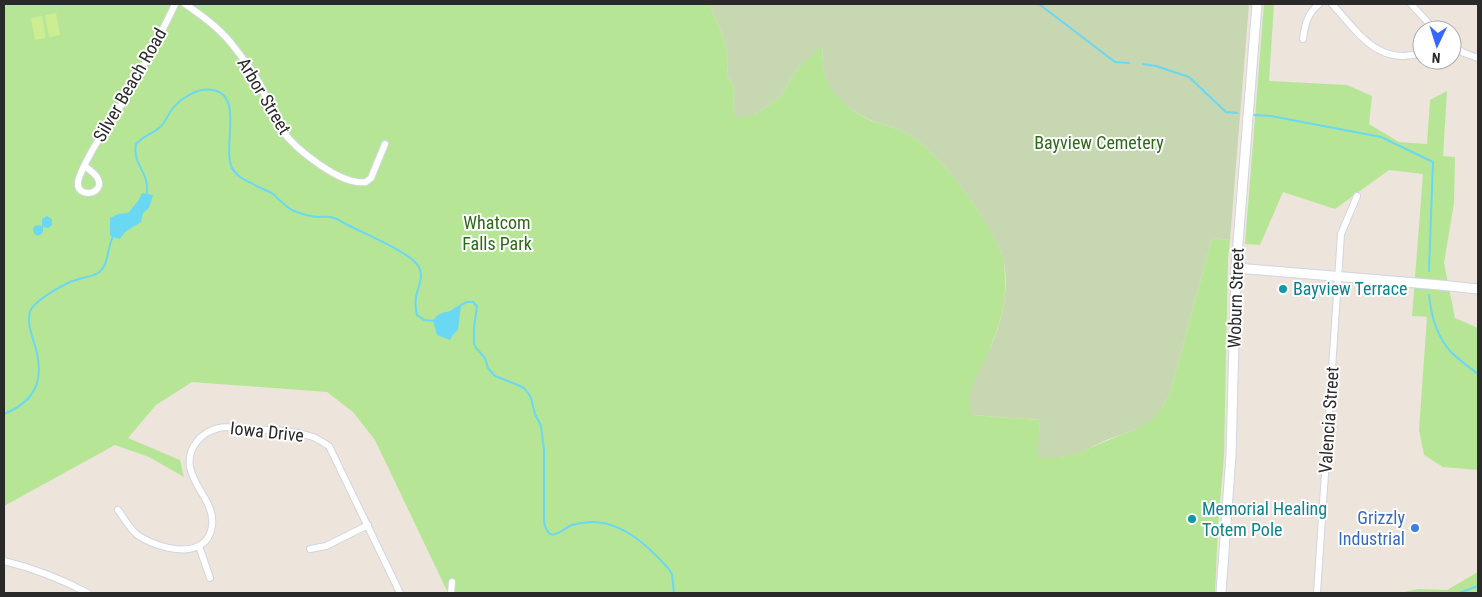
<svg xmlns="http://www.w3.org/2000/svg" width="1482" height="597" font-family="'Roboto Condensed',sans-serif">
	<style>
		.green { fill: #b6e695 }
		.cemetery { fill: #c6d7b2 }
		.pitch { fill: #cced91 }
		.water { fill: #6ad7f3 }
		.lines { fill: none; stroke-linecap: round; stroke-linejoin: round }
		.stream { stroke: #6ad7f3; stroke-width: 2 }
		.street-casing { stroke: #d0d5e4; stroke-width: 8 }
		.secondary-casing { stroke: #d0d5e4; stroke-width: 11 }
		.street { stroke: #fff; stroke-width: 6 }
		.secondary { stroke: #fff; stroke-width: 9 }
		.culture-dot { fill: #0f9aa8; stroke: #fff; stroke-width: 2 }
		.shop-dot { fill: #3f7fe0; stroke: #fff; stroke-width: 2 }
		.labels { text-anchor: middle; stroke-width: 4; stroke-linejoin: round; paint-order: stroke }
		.street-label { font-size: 18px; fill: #2a2a2a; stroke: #fff }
		.park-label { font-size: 18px; fill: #2d6a17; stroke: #fff }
		.culture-label { font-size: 18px; fill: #0d838f; stroke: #fff; text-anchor: start }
		.shop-label { font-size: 18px; fill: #366cbe; stroke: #fff; text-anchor: end }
	</style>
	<rect width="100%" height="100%" fill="#ede4db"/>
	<!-- green -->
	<path class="green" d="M4,4H711L710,6C721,29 731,50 727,76L734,86L733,115H754L779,98L796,71L822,44C823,54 822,65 825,74C832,96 852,112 872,121C884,125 897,128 908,134C940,152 997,228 1004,263C1005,272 1005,282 1005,290C1005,311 997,329 990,349C983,370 978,393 972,415L1040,420L1038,457H1061L1076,454L1104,442L1136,429L1151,420L1163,406L1170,393L1212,238L1230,240L1228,260L1224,456L1218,527L1215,593H448L375,440L353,412L327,392L192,382L156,405L128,438L180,460L184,477L149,457L115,445L4,506Z
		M1264,4H1274L1269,81L1347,85L1372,96L1369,124L1399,142L1427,144L1430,100L1447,91L1443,156L1455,157L1454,203L1444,263L1455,318L1478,328V470L1443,467L1424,455L1419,430L1427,317L1412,316L1423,174L1389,170L1335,209L1283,192L1260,245L1245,244Z
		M1478,572V593H1400L1418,589L1447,590Z"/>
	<!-- cemetery -->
	<path class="cemetery" d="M711,4H1249L1230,240L1212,238L1170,393C1165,403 1159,414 1150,421C1136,431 1119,435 1104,441C1095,445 1085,451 1076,454C1063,458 1050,458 1037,457L1040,420L972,415L970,412C970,405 969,397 971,390C973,378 982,366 987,355C1000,329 1010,293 1004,263C996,227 940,152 908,134C897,128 884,125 873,121C852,112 832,97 825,75C822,65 823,54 822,45L796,71L779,98L754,115L738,118L733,115L734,86L727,76C731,50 721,29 710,6Z"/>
	<!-- pitch -->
	<path class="pitch" d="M56,13L60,35L49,37L45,15Z
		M42,16L46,38L35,40L31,18Z"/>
	<!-- water -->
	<path class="water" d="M142,193L153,195L149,208L143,213L141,222L125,232L120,239L110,236V218L118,214L128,213L138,201Z
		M47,216L52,219V225L48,228L43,227C44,232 42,237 35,235L33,230L34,227L37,225L42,226V219Z
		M461,305L458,330L453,335L450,340L437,335L433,321C438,313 442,313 450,311C454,309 456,306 461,305Z"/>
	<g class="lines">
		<!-- stream -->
		<path class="stream" d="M1039,4L1115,62L1129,63
			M1143,64L1156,66L1189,77L1226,112L1237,113
			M1254,115L1271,116L1381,137L1433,162L1429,271
			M146,196C152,173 132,167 136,144C144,135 153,134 160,127C165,123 167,116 171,111C179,99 198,87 213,90C244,95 222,148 232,168C236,176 245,180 253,184C259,188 267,190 273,194C280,200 285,207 294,211C302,214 311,217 319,217C325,217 329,216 334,218C339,219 343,223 348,225C363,233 412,253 419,267C423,275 420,282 418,289C415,297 415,307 417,315L424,320L436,321
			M1429,295C1431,315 1437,337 1451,352C1459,360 1469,367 1478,374
			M461,305L467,302H473L477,306L474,328V344L476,348L485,358L488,368L495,376L518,385L524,388L528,393L531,398L535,414L541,426L544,450V522C549,546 562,529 572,525C579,523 587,522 595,522C624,523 649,547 668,568L672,574L674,593
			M4,414C36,401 45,379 35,346C32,335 27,324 30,312C32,302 65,283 76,280C83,277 91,277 98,273C110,265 106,247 114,235
			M1459,593L1478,586"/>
		<!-- street casing -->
		<g class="street-casing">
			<path id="street" d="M185,4C201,15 218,27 231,43C242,57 254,72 262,88C268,102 272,116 281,129C295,149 341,186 366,182L371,178L385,144
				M1332,4C1358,32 1378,67 1422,53
				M1411,4L1435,30
				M1303,39C1305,24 1307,14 1319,4
				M1452,45L1464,53L1478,58
				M85,166C89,170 96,174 98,179C105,195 76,199 78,182C79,174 91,152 96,144C107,126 120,108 131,89C139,77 144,64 151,52C159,36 168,20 175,4
				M118,510C124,518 131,531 139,536C159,549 207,562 212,526C215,503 194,489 190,467C187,448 201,432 219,428C225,426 234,428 241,429C265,430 290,429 313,437C318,439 324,443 329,446L400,593
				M199,546L210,578
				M310,549L326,546L368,525
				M4,561C33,568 61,579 88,593
				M451,593L452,582
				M1317,593L1341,234L1357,196"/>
		</g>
		<!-- secondary casing -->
		<g class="secondary-casing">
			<path id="secondary" d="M1236,268L1440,285L1478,289
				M1221,593L1231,455L1236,268L1257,4"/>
		</g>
		<!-- street -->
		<use href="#street" class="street"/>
		<!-- secondary -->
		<use href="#secondary" class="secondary"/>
	</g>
	<!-- markers -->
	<g class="culture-dot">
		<circle cx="1283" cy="289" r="5"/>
		<circle cx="1192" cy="519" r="5"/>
	</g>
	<circle class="shop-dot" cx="1415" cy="528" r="5"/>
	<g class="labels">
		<!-- street labels -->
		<g class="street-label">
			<text transform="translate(130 85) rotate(-60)" y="6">Silver Beach Road</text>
			<text transform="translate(264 96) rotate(59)" y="6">Arbor Street</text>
			<text transform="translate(1236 298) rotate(-88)" y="6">Woburn Street</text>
			<text transform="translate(1329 420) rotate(-86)" y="6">Valencia Street</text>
			<text transform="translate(267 432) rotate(6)" y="6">Iowa Drive</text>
		</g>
		<!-- park labels -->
		<g class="park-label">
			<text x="1099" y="149">Bayview Cemetery</text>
			<text x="497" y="229">Whatcom<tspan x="497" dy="21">Falls Park</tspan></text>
		</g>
		<!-- culture labels -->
		<g class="culture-label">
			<text x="1293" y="295">Bayview Terrace</text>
			<text x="1202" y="515">Memorial Healing<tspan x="1202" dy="21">Totem Pole</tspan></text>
		</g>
		<!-- shop labels -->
		<g class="shop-label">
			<text x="1405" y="524">Grizzly<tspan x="1405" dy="21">Industrial</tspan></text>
		</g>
	</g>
	<!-- border -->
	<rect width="1482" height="597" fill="none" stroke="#2a2a2a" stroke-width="10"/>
	<!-- north arrow -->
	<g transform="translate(1437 45) rotate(184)"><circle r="24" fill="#ffffff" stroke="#aaaaaa"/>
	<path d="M0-4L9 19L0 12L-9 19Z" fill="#3668ff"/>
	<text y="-8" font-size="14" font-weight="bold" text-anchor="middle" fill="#2a2a2a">N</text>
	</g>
</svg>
